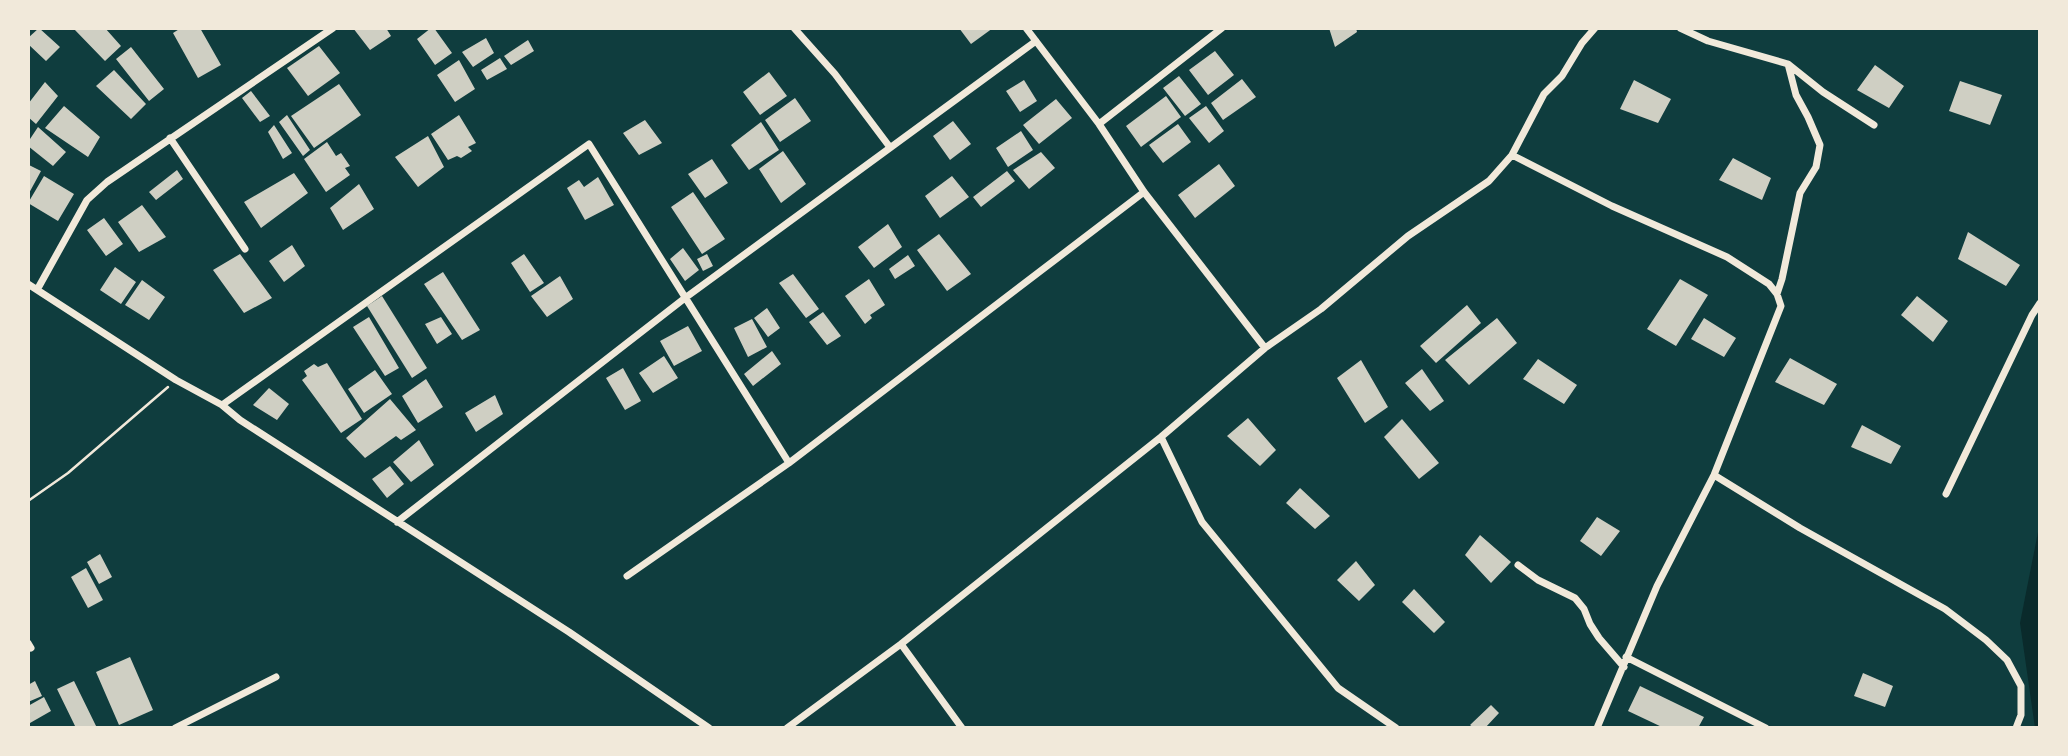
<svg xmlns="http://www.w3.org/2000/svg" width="2068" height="756" font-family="'IBM Plex Sans',sans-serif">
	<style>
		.water { fill: #0a2a2b }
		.building { fill: #cfcfc3 }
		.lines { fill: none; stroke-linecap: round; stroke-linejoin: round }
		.path { stroke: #f1e9da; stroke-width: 2.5 }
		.minor { stroke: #f1e9da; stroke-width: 7 }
	</style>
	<rect width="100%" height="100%" fill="#0f3d3e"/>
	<!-- water -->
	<path class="water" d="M2040,522V728H2035L2020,623Z"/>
	<!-- building -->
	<path class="building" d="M39,28L60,47L46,61L28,44V38Z
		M73,28H105L121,46L105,61Z
		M181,28H200L221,65L198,78L173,33Z
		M353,28H386L391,36L370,50Z
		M431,28H434L452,53L435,65L417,39Z
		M959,28H993L971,44Z
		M1329,28H1356L1357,32L1335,47Z
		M486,38L494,53L473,67L462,52Z
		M528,40L534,51L511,65L504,56Z
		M319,46L340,73L308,96L287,68Z
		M131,47L164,89L149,101L116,59Z
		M1215,51L1234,75L1208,95L1189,70Z
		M500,58L507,69L487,80L481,70Z
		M459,60L475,89L455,102L437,75Z
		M1875,65L1904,86L1889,108L1857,90Z
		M114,70L146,104L131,119L96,86Z
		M769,72L787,96L760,115L743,92Z
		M1179,76L1201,104L1185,116L1163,88Z
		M1242,79L1256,97L1223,120L1211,103Z
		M1024,80L1037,101L1020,112L1006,91Z
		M1634,80L1671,99L1658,123L1620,109Z
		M1960,81L2002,95L1990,125L1949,111Z
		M45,82L58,96L36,124L28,117V104Z
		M339,84L361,115L314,148L291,116Z
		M251,91L270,116L260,122L242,98Z
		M1166,96L1181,117L1141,147L1126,126Z
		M795,98L811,121L780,142L765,120Z
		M1056,99L1072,118L1039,144L1023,125Z
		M64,106L100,137L88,157L45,128Z
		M1206,106L1224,131L1209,143L1189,118Z
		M287,115L310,150L303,156L279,122Z
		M459,115L476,143L468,147L472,151L461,158L457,156L448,160L431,134Z
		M645,120L662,143L639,155L623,133Z
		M953,121L971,144L950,160L933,136Z
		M761,122L779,150L749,170L731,145Z
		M1178,124L1191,142L1163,163L1149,145Z
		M274,125L292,153L283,159L268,132Z
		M38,127L66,152L53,166L28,146V142Z
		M1021,131L1033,150L1008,167L996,148Z
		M428,136L444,167L418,187L395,157Z
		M327,142L336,156L341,153L350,166L345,168L350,175L326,192L304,159Z
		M783,151L806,184L781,203L759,169Z
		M1041,152L1055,168L1029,189L1013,170Z
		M1733,158L1771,178L1762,200L1719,180Z
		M712,159L728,183L705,198L688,174Z
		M1219,164L1235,186L1195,218L1178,195Z
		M29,165L41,171L28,195V167Z
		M177,170L183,179L156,200L149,192Z
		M1007,171L1015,181L981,207L973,197Z
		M294,173L308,193L261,228L244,202Z
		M44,176L74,194L58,221L28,203Z
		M952,176L969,197L940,218L925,196Z
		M598,177L614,205L585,220L567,188L579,180L584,187Z
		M359,184L374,209L343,230L330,208Z
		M693,192L725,239L702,254L671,207Z
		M142,205L166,237L139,252L118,222Z
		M104,218L123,244L106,256L87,230Z
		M888,224L902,247L874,268L858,247Z
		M1968,232L2020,265L2006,286L1958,259Z
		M939,234L971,274L947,291L917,250Z
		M292,245L305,266L284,282L269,261Z
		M683,248L699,270L685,281L670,259Z
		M240,254L272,298L244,313L213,270Z
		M524,254L544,283L530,292L511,263Z
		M707,254L713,266L703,271L697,259Z
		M908,255L915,266L895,279L889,269Z
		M115,267L136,282L121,304L100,290Z
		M443,272L480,330L462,340L424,284Z
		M793,274L819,309L806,318L779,283Z
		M560,276L573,299L547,317L531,296Z
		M869,279L885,305L870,315L872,318L865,324L845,296Z
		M1680,279L1708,295L1676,346L1647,329Z
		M142,280L165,297L149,320L125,305Z
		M382,296L427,368L412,378L367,306Z
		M1917,296L1948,321L1933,342L1901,315Z
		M1467,305L1481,323L1436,363L1420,346Z
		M767,308L780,328L768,337L754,318Z
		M823,312L841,336L827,345L809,322Z
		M369,317L399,368L385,376L353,327Z
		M441,317L452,334L437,344L425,324Z
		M1497,318L1517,343L1469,385L1445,360Z
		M1704,318L1736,338L1724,357L1691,339Z
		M752,319L767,347L748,357L734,328Z
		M688,326L702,351L674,366L660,341Z
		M772,351L781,364L753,386L744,374Z
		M664,356L678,378L653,393L639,373Z
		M1790,358L1837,384L1824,405L1775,382Z
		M1538,359L1577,385L1564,404L1523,379Z
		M1361,360L1388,407L1365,423L1337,378Z
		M327,363L362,419L341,433L302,380L307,376L304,371L314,364L318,367Z
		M623,368L641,401L625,410L606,378Z
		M1422,369L1444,401L1430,411L1405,383Z
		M375,370L392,394L364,413L348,389Z
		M426,379L443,407L418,423L402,396Z
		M269,388L289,404L277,420L253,405Z
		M495,395L503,414L476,432L465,413Z
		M390,399L416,430L401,440L396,436L365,458L346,438Z
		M1248,418L1276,450L1260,466L1227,436Z
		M1402,419L1439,463L1419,479L1384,437Z
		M1862,425L1901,446L1891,464L1851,447Z
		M419,440L434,465L411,482L393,462Z
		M390,466L404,484L387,498L372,479Z
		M1300,488L1330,516L1315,529L1286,503Z
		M1597,517L1620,531L1601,556L1580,541Z
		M1480,535L1511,562L1491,583L1465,555Z
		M100,554L112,577L99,584L87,562Z
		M1356,561L1375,585L1359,601L1337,580Z
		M86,568L103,600L88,608L71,577Z
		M1414,589L1445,622L1434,633L1402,602Z
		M130,657L153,710L119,725L96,672Z
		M1863,673L1893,686L1885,707L1854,696Z
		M35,681L42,696L28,702V685Z
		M74,681L97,728H76L57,689Z
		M1640,686L1704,717L1698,728H1664L1628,711Z
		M44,697L51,711L30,723L28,706Z
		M1491,705L1499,713L1485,728H1474L1470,725Z"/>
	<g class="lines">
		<!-- path -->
		<path class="path" d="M28,501L68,473L168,387"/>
		<!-- minor -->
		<path class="minor" d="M794,28L835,74L889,146
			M1026,28L1099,124L1144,192L1265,348
			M1680,28L1708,41L1788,64L1823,92L1874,125
			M1099,124L1222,28
			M170,138L245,249
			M1512,155L1612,206L1727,257L1769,284L1777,294L1781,306L1714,475L1657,586L1597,728
			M28,284L176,380L222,405L240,420L569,632L709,728
			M37,290L87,200L107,182L333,28
			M1777,294L1782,279L1800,193L1816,167L1820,145L1808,117L1796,95L1788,64
			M222,405L589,144L789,463
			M1161,437L1202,522L1338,688L1396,728
			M1714,475L1800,528L1945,609L1986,640L2007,660L2021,686V715L2016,728
			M1946,494L2032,315L2040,303
			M397,522L685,298L1036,41
			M1518,565L1538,580L1575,598L1584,609L1590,624L1599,638L1624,667
			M627,576L789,463L1144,192
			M28,643L31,648
			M901,644L962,728
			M1626,657L1766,728
			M175,728L276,677
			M787,728L901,644L1161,437L1265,348L1321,309L1408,236L1489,181L1512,155L1544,94L1562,76L1582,43L1595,28"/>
	</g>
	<!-- border -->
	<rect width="2068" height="756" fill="none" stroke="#f1e9da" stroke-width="60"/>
</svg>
